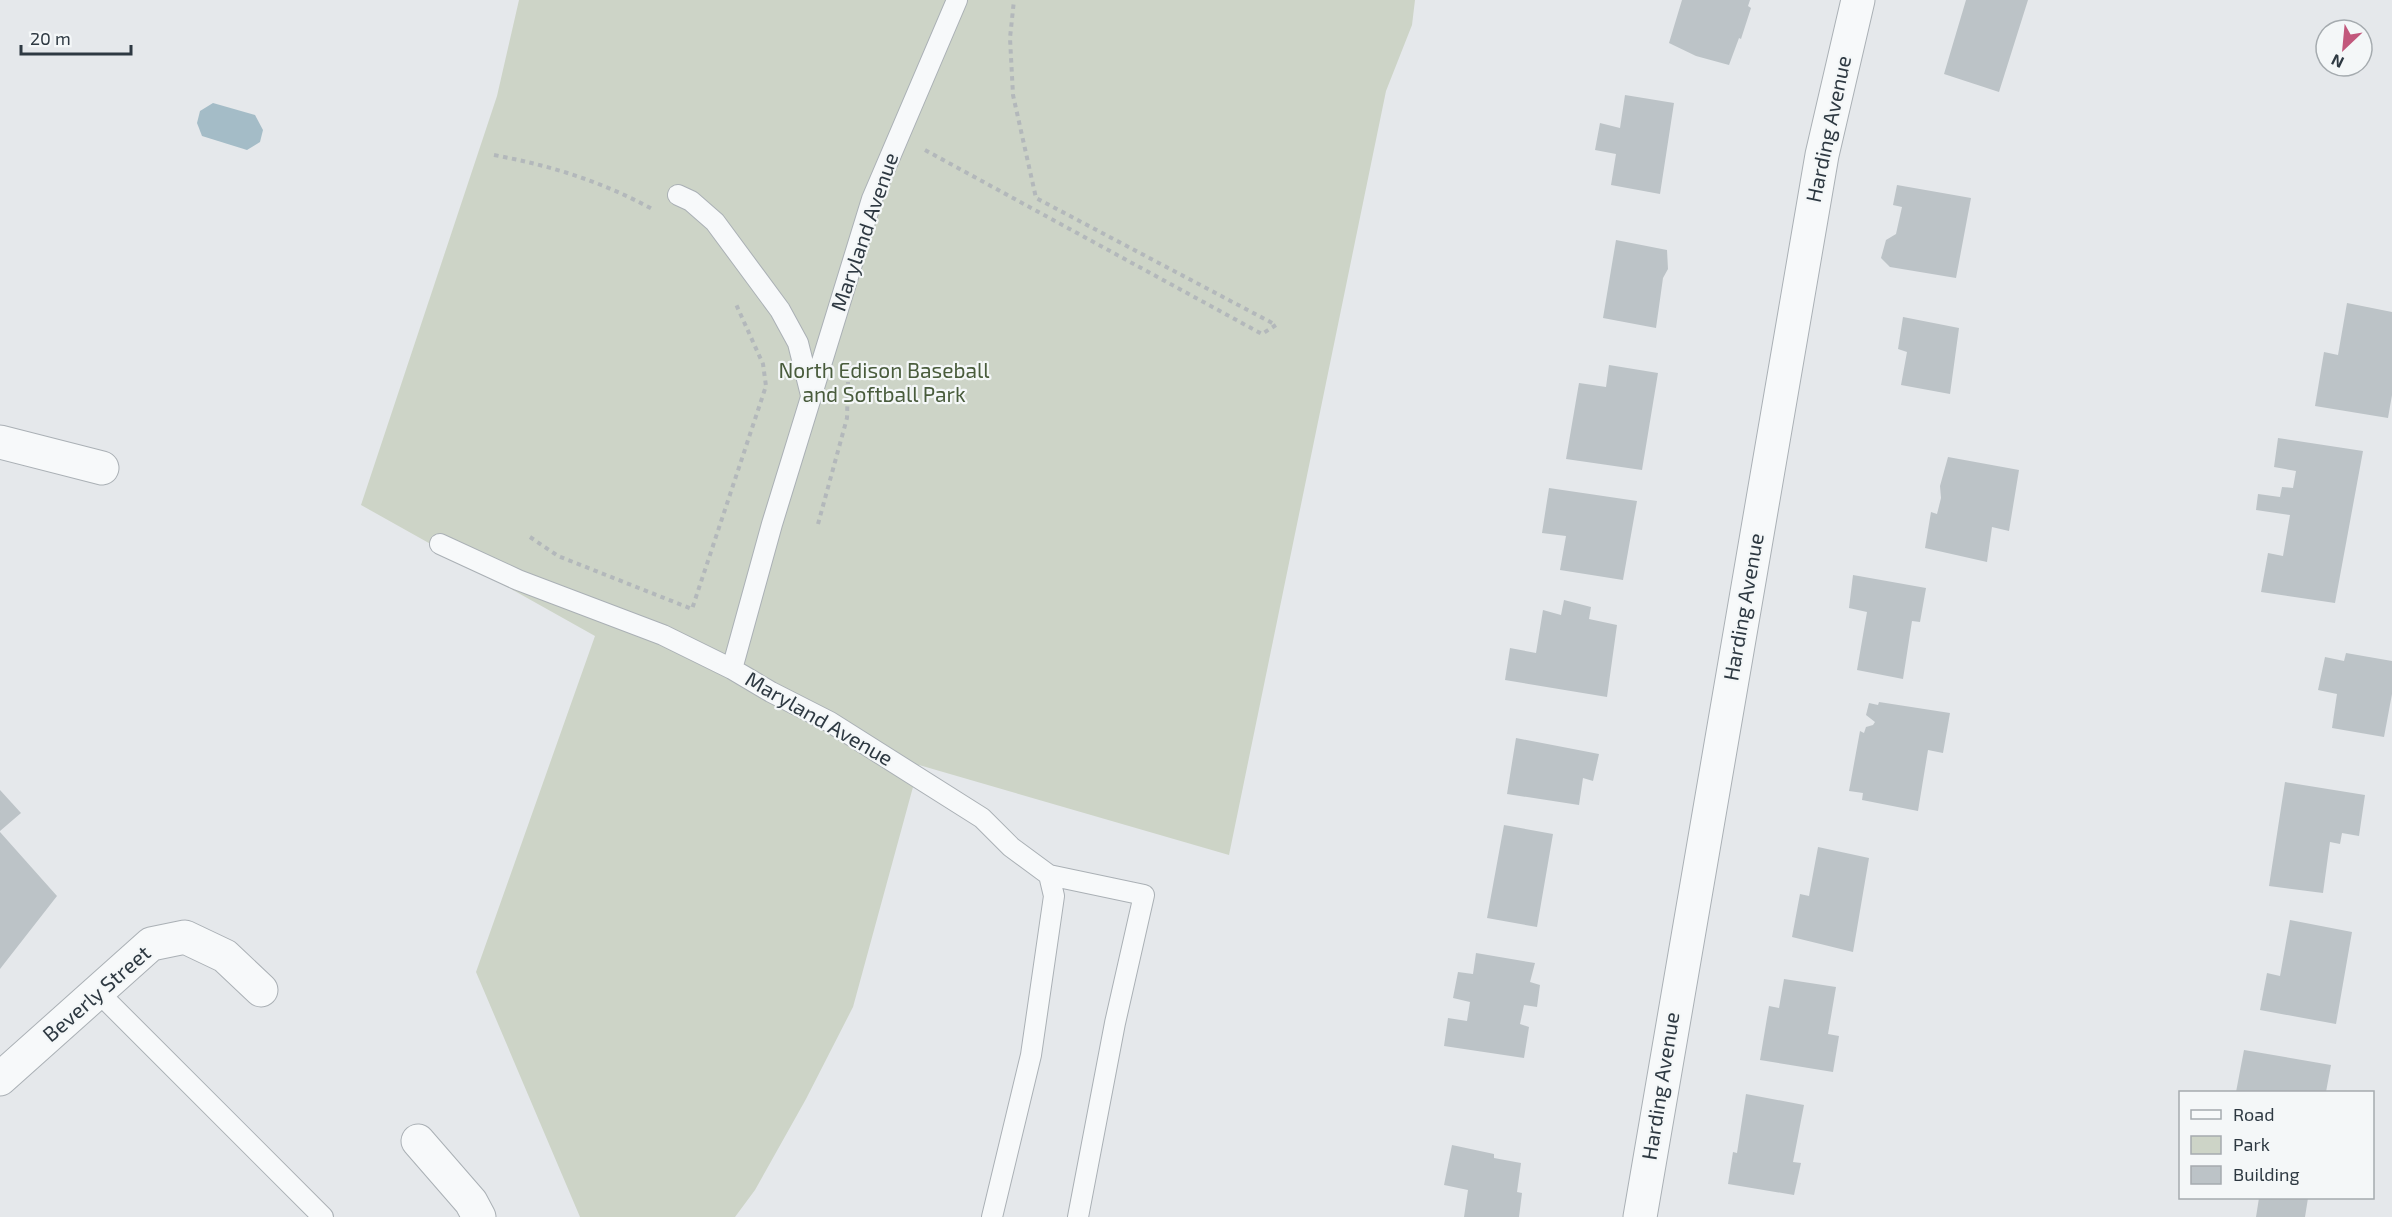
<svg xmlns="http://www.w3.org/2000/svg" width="2392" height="1217" font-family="'Exo 2',sans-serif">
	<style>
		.green { fill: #cdd4c7 }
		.water { fill: #a4bcc7 }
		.building { fill: #bcc3c7 }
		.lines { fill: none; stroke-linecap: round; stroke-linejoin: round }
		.lane-casing { stroke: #aab0b5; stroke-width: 22 }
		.street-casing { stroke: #aab0b5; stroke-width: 35 }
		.path { stroke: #b3b8bb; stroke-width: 4; stroke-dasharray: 4.5 4.5; stroke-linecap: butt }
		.lane { stroke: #f7f9fa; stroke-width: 20 }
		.street { stroke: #f7f9fa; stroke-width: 33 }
		.labels { text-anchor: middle; stroke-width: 4.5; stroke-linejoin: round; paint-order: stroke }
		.street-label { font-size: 21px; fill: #2e3942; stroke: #f4f7f8 }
		.park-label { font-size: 21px; fill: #495c3c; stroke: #f4f7f8 }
	</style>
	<rect width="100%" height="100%" fill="#e5e8eb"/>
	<!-- green -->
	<path class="green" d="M519,0H1415L1412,25L1386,91L1229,855L919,765L853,1007L806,1099L755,1190L735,1217H580L476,972L595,636L361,505L497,96Z"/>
	<!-- water -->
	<path class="water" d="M213,103L255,115L263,130L260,142L247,150L202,136L197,123L200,111Z"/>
	<!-- building -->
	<path class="building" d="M1682,0H1750L1748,6L1751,8L1741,39L1739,38L1729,65L1696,56L1669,43Z
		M1966,0H2028L1999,92L1944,74Z
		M1625,95L1674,103L1660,194L1611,185L1616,154L1595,150L1600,123L1620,128Z
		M1897,185L1971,198L1956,278L1890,267L1881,258L1886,240L1896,234L1902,207L1893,205Z
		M1616,240L1667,250L1668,269L1663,278L1656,328L1603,318Z
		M2347,303L2392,312V395L2388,418L2315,406L2324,352L2338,355Z
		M1903,317L1959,328L1950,394L1901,385L1907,352L1898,349Z
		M1609,365L1658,373L1642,470L1566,459L1579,383L1606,387Z
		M2278,438L2363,451L2335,603L2261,592L2268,553L2283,556L2290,515L2256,510L2258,494L2280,497L2282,487L2293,488L2296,471L2274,467Z
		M1948,457L2019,470L2009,531L1992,527L1987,562L1925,548L1931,512L1937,514L1941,498L1940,486Z
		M1549,488L1637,501L1623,580L1560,570L1566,536L1542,533Z
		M1853,575L1926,588L1920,622L1912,621L1903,679L1857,670L1867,612L1849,608Z
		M1564,600L1591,607L1589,619L1617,625L1607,697L1505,680L1510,648L1536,653L1543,610L1561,615Z
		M2346,653L2392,661V694L2384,737L2332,728L2337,694L2318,690L2325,657L2344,661Z
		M1879,702L1950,713L1943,753L1928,750L1918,811L1862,800L1863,793L1849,791L1860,731L1864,733L1866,727L1873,725L1875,722L1866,715L1869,703L1878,705Z
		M1516,738L1599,754L1593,781L1583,778L1579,805L1507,794Z
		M2285,782L2365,795L2359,836L2342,833L2340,844L2330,842L2323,893L2269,886Z
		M0,790L21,813L0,831Z
		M1504,825L1553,834L1537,927L1487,918Z
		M0,832L57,896L0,969Z
		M1818,847L1869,858L1853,952L1792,937L1800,894L1809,896Z
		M2290,920L2352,932L2336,1024L2260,1010L2267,973L2280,976Z
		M1476,953L1535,963L1530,982L1540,985L1537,1007L1524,1005L1520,1024L1529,1027L1524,1058L1444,1046L1448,1018L1467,1021L1470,1002L1453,998L1458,972L1473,974Z
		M1784,979L1836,987L1828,1034L1839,1036L1833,1072L1760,1060L1769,1006L1779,1008Z
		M2244,1050L2331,1065L2326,1092H2236Z
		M1746,1094L1804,1105L1793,1162L1801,1163L1794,1195L1728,1184L1733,1152L1737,1153Z
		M1452,1145L1494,1154V1158L1521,1163L1517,1192L1522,1193L1519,1217H1464L1468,1190L1444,1185Z
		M2259,1198H2308L2305,1217H2256Z"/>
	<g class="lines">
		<!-- lane casing -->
		<g class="lane-casing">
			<path id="lane" d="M957,0L872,199L772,524L732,669L771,692L830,722L982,818L1011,847L1049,875L1054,896L1031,1055L992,1217
				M678,195L691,201L715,222L780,310L798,343L811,395
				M440,544L518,580L663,635L732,669
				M1049,875L1144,895L1115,1023L1078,1217
				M98,992L323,1217"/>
		</g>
		<!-- street casing -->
		<g class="street-casing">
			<path id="street" d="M0,442L102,468
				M0,1079L151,944L185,937L225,956L261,990
				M418,1141L471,1202L479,1217
				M1640,1217L1822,155L1858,0"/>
		</g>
		<!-- path -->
		<path class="path" d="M925,150L1262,334L1276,325L1036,198L1013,95L1010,38L1014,0
			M494,155C552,166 601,181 654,210
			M818,524L847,418L848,382
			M530,537L558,556L692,609L766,386L763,364L735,302"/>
		<!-- lane -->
		<use href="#lane" class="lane"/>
		<!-- street -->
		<use href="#street" class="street"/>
	</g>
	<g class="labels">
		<!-- street labels -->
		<g class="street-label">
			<text transform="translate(1829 129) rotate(-78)" y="7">Harding Avenue</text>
			<text transform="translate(865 232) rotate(-71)" y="7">Maryland Avenue</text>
			<text transform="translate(1744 607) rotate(-80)" y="7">Harding Avenue</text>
			<text transform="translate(819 719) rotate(30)" y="7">Maryland Avenue</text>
			<text transform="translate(97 994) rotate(-41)" y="7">Beverly Street</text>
			<text transform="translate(1661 1086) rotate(-81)" y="7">Harding Avenue</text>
		</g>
		<!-- park labels -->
		<g class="park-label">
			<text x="884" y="378">North Edison Baseball<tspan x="884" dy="24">and Softball Park</tspan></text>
		</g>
	</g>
	<!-- legend -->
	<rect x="2179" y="1091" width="195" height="108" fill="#f4f7f8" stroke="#a5abaf" stroke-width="1.5"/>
	<rect x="2191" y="1110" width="30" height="9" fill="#f7f9fa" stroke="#a5abaf" stroke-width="1.5"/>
	<text x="2233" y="1121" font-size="18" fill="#2e3942">Road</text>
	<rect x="2191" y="1136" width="30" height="18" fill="#cdd4c7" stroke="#a5abaf" stroke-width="1.5"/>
	<text x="2233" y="1151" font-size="18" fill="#2e3942">Park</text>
	<rect x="2191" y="1166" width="30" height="18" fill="#bcc3c7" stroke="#a5abaf" stroke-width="1.5"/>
	<text x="2233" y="1181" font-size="18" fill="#2e3942">Building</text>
	<!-- north arrow -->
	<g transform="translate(2344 48) rotate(206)"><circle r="28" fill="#f4f7f8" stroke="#a5abaf" stroke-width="1.5"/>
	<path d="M0-4.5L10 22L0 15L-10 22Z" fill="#c2587c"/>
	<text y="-9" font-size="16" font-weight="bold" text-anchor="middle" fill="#2e3942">N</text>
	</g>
	<!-- scale -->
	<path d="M21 45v9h110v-9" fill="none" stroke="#2e3942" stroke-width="3"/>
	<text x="30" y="45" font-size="18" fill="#2e3942" stroke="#f4f7f8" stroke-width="4.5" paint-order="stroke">20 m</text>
</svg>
